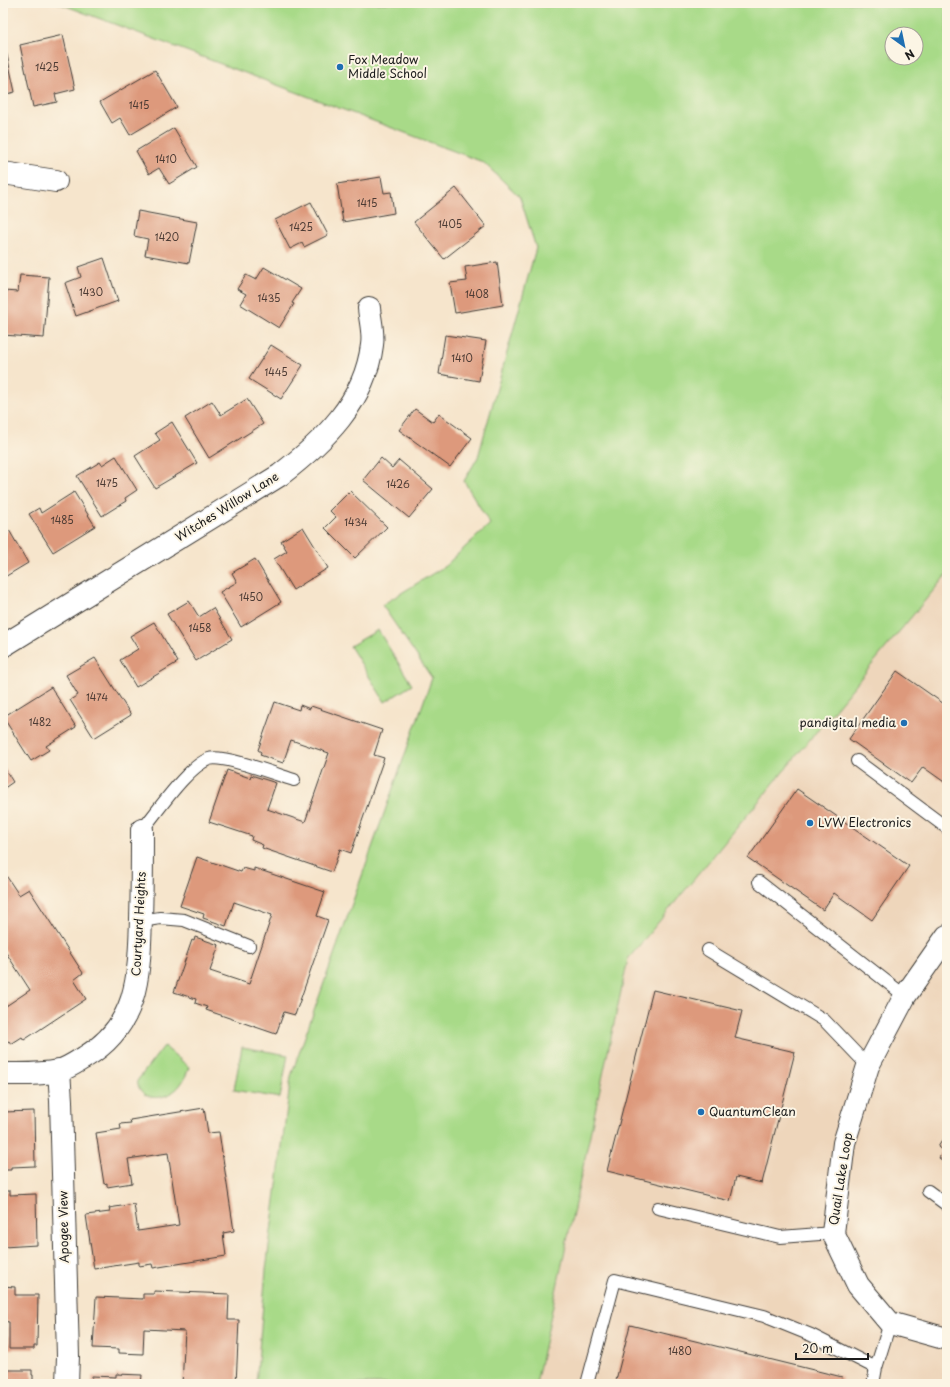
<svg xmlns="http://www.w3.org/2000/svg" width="950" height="1387" font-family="'Playpen Sans',sans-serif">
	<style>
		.built { fill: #eed6bb }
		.green { fill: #a8da88; stroke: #627b52; fill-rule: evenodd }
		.building { fill: #dd997c }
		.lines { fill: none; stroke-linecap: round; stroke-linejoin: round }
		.service-casing { stroke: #3d3a36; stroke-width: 14 }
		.minor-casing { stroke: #3d3a36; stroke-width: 24 }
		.service { stroke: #fff; stroke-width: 12 }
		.minor { stroke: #fff; stroke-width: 22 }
		.poi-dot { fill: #1f6fb2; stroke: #fcf5e5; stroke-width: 1.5 }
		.labels { text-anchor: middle; stroke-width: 4; stroke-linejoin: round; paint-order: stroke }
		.number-label { font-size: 10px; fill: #4c3b34 }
		.poi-label { font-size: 12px; fill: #1c1c1c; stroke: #fcf5e5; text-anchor: start }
		.street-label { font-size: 12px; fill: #1c1c1c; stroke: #fcf5e5 }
	</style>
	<rect width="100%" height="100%" fill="#fcf5e5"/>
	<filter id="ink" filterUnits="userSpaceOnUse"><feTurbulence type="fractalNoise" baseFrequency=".025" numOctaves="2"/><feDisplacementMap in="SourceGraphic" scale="8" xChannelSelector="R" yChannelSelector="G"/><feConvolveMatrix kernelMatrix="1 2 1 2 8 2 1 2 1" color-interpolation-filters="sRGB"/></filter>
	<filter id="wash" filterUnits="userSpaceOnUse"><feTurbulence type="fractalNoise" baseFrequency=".012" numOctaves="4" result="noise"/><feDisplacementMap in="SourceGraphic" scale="16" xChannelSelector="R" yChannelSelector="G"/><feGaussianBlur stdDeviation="0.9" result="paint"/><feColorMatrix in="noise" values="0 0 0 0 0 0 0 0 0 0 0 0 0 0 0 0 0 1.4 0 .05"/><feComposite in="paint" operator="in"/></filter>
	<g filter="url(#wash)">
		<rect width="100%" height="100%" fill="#f6e5cc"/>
		<!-- built -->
		<path class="built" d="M947,574V1384H536L628,959Z"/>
		<!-- green -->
		<path class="green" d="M58,3H947V574L628,959L536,1384H256L266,1270L291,1076L432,678L382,605L445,566L490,524L464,481L478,457L536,248L520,197L483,162ZM892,34H916V58H892Z
			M378,630L412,685L385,702L350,646Z
			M164,1046L189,1067C187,1073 185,1079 181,1084C170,1100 141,1105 137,1081Z
			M242,1047L288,1055L280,1098L234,1090Z"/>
		<g id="blocks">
			<!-- building -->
			<path class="building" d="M63,35L75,89L55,94L57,102L33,107L20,45Z
				M3,37L15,92L3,95Z
				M155,70L177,107L130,135L120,118L112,123L100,102Z
				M174,128L197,167L169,184L159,168L149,174L136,151Z
				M381,177L384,193L391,192L394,213L343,222L337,184Z
				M456,188L486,226L444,259L414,222Z
				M311,202L328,235L304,247L302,243L290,249L275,220Z
				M138,211L197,222L189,263L145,255L148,239L134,236Z
				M104,258L118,301L76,316L65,283L81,277L78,267Z
				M497,262L503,305L455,313L450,283L467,281L465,267Z
				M264,267L301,289L292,303L294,304L279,328L240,304L246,294L237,289L246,275L256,280Z
				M20,275L49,277L44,338L3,335V291L18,292Z
				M445,335L486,341L479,381L439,374Z
				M271,345L303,365L281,399L249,379Z
				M247,399L263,424L209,458L185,418L212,401L221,415Z
				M415,409L433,422L439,414L472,438L450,467L399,430Z
				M172,422L197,463L155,488L135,456L160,440L155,433Z
				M116,456L137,490L125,498L126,501L102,516L77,476L100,462L102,465Z
				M381,458L392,468L399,460L433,489L409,518L363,480Z
				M350,491L387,527L355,558L325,528L336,517L330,511Z
				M74,492L95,526L53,552L29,514L39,508L41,513Z
				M303,527L328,568L293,590L274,559L287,551L281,541Z
				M9,530L28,563L3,578V534Z
				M255,559L281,602L241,627L220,592L237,582L232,573Z
				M189,601L199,617L213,608L232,639L196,661L167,614Z
				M154,622L178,662L136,687L120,660L138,649L130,636Z
				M95,658L131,715L94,738L70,700L78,695L66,675Z
				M897,671L947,706V784L923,767L911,783L849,739Z
				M51,687L76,727L46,746L49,750L31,761L3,717Z
				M275,702L299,710L300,705L310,709L311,706L382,730L374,755L384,758L351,853L340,849L332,872L262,848L263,845L251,840L252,836L209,822L227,770L250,778L251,775L276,783L267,809L305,822L329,753L291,740L283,763L260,755L261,752L258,750Z
				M3,766L13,782L3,789Z
				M797,789L909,866L872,920L834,893L823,910L748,858Z
				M197,857L241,872L243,868L254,871V868L325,892L317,916L328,920L295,1015L284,1012L276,1034L206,1010L207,1007L195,1003L196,999L174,992L192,940L194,941L195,937L219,945L210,971L249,984L272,915L234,902L226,926L203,918L204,914L180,906Z
				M5,874L19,895L29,889L83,973L74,980L86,999L24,1040L22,1037L11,1044L9,1041L3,1044V1008L30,990L3,948V875Z
				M653,990L742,1011L735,1038L795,1052L762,1183L736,1177L730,1201L607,1171Z
				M204,1108L208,1133L219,1132L234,1231L223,1233L226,1256L153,1268L152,1264L139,1266V1262L94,1269L86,1215L110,1212L109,1208L134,1204L138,1231L179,1225L168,1153L128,1159L132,1183L107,1187V1183L104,1184L96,1133L121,1129L120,1124L131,1123L130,1120Z
				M34,1111L35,1166L11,1167V1170H3V1112Z
				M947,1133V1169L943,1167L946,1163L939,1158L943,1151L938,1147Z
				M3,1191H10V1195L36,1194L37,1245L3,1247Z
				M3,1286L15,1287V1295H38L37,1346H34V1349H9V1322L3,1321Z
				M154,1291L229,1294L228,1320H239L236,1384H182L185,1331L144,1329L143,1354L119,1353V1349L93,1348L96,1297L143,1299V1294H154Z
				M630,1325L842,1377L840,1384H615Z
				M7,1370H32V1375H33V1384H7Z
				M116,1374L142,1375L141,1384H92V1376L116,1377Z"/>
		</g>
	</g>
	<g filter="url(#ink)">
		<use href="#blocks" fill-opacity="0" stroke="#3d3a36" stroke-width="1"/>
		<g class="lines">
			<!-- service casing -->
			<g class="service-casing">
				<path id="service" d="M857,761L947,828
					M142,830C158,811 187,767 209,759C222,754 278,775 294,780
					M759,882L905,996
					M141,921L160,918L184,920L249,946
					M708,950L824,1020L868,1066
					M928,1191L947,1205
					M658,1208L780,1237L833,1233
					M587,1384L615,1280L764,1316L811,1335L876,1368L890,1323
					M873,1384L876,1368"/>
			</g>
			<!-- minor casing -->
			<g class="minor-casing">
				<path id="minor" d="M3,173L56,181
					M3,646L280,475C324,441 365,402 372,345C374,333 370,320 369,308
					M947,936L905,996L868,1066L844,1143L833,1233L858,1285L890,1323L947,1339
					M59,1070L61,1101L68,1356L67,1384
					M3,1074C21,1074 40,1075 58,1071C67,1069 77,1062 85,1057C139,1025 139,975 141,919C142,889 142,860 142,830"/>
			</g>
			<!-- service -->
			<use href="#service" class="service"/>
			<!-- minor -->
			<use href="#minor" class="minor"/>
		</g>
	</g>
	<!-- markers -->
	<g class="poi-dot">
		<circle cx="340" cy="67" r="4"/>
		<circle cx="904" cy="723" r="4"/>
		<circle cx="810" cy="823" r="4"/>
		<circle cx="701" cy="1112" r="4"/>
	</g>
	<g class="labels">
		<!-- number labels -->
		<g class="number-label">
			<text x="47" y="71">1425</text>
			<text x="139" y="109">1415</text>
			<text x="166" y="163">1410</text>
			<text x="367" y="207">1415</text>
			<text x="450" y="228">1405</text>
			<text x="301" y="231">1425</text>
			<text x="167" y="241">1420</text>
			<text x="91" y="296">1430</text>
			<text x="477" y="298">1408</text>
			<text x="269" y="302">1435</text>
			<text x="462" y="362">1410</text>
			<text x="276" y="376">1445</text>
			<text x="107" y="487">1475</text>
			<text x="398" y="488">1426</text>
			<text x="62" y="524">1485</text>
			<text x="356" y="526">1434</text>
			<text x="251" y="601">1450</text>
			<text x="200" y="632">1458</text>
			<text x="97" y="701">1474</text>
			<text x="40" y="726">1482</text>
			<text x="680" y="1355">1480</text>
		</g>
		<!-- poi labels -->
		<g class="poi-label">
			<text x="348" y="64">Fox Meadow<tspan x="348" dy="14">Middle School</tspan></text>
			<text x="896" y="727" text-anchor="end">pandigital media</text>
			<text x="818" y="827">LVW Electronics</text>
			<text x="709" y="1116">QuantumClean</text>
		</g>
		<!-- street labels -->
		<g class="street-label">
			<text transform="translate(227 507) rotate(-32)" y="4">Witches Willow Lane</text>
			<text transform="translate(139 924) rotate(-87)" y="4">Courtyard Heights</text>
			<text transform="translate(841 1179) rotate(-81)" y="4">Quail Lake Loop</text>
			<text transform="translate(64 1227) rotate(-91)" y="4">Apogee View</text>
		</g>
	</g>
	<!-- margin -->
	<rect width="950" height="1387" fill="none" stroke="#fcf5e5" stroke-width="16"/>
	<!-- north arrow -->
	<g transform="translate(904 46) rotate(147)"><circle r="19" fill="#fcf5e5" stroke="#a29e95"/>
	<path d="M0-3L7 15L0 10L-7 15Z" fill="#1f6fb2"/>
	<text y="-6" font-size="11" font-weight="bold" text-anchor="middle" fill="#1c1c1c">N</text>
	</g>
	<!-- scale -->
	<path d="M796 1353v6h72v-6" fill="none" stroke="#1c1c1c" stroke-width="2"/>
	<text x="802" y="1353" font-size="12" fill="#1c1c1c" stroke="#fcf5e5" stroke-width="3" paint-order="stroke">20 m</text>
</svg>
